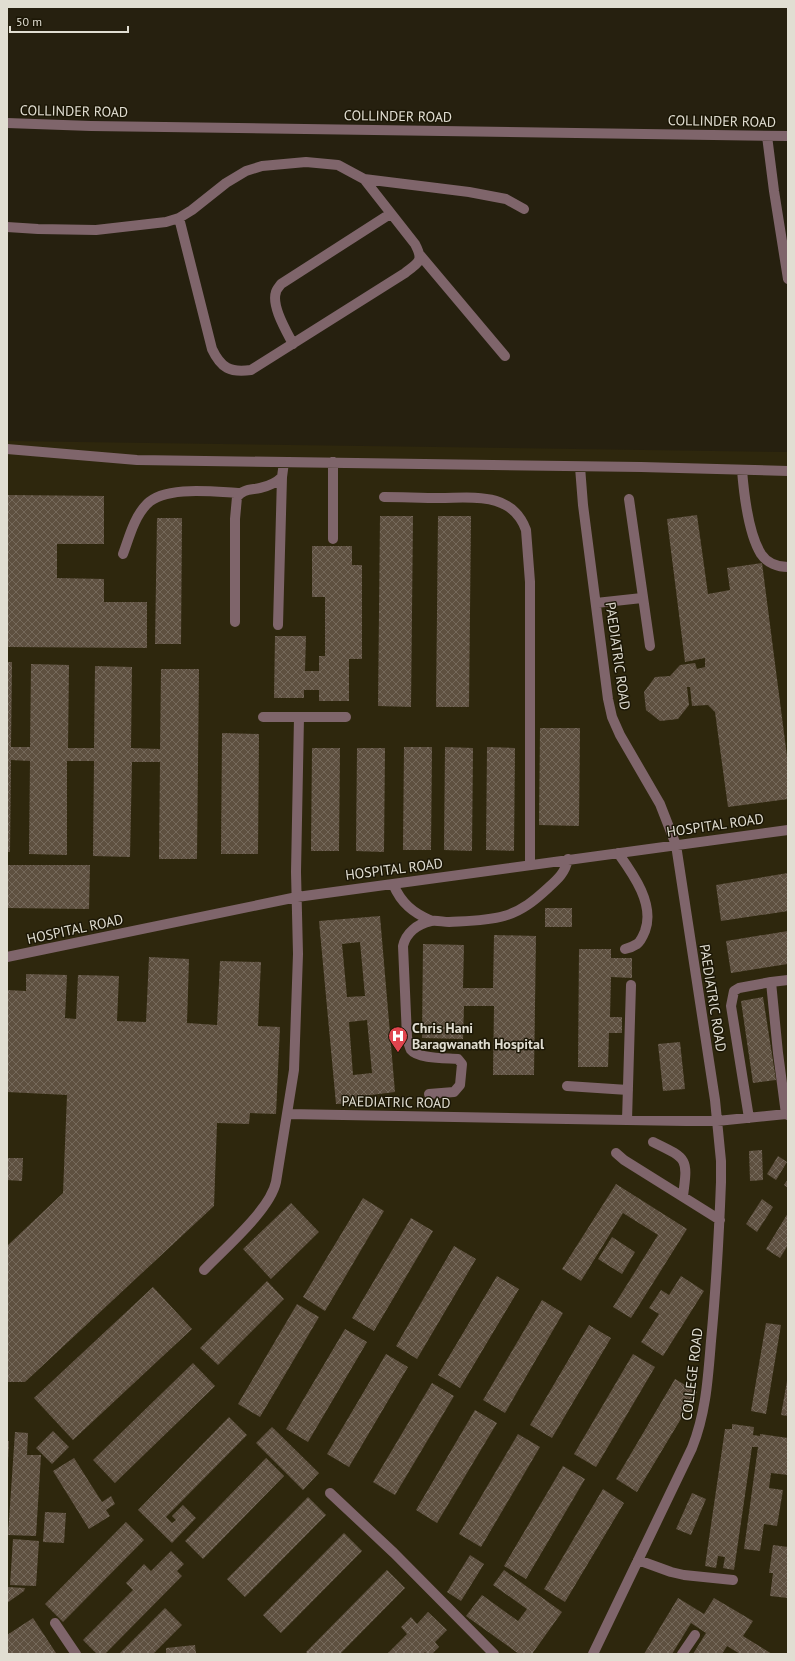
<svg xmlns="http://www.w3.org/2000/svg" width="795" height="1661" font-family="'PT Sans',sans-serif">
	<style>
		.built { fill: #2e270d }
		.building { fill: url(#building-cross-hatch); fill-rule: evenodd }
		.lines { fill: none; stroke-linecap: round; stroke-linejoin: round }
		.minor { stroke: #7f656b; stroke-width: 10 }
		.labels { text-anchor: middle; stroke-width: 3; stroke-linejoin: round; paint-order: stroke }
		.street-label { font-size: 14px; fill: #e1ded2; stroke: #1c1706 }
		.poi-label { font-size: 14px; font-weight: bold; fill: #e1ded2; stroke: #1c1706; text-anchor: start }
	</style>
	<defs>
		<pattern id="building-cross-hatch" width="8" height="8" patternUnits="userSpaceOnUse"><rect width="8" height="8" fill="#5e5040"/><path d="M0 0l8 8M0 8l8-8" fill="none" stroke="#75695b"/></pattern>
	</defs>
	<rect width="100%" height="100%" fill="#26200f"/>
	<!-- built -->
	<path class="built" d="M7,441L788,452V1654H7Z"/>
	<!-- building -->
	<path class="building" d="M8,495L104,496V544H57V578L104,579V602H147V648L7,647Z
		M697,515L708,594L730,590L727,568L762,563L788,764V799L728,807L715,712L708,705L692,706L690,687H687L689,705L678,719L660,721L646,710L644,692L655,677L670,676L680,665L695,663L697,669L705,667V658L685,662L667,519Z
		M380,516H413L411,707L378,706Z
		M438,516H471L469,707H436Z
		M157,518H182L181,644H155Z
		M312,546H352V565H362V659H349V701H319V690H304V698H274L275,636H306L305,671H319V656H325V597H312Z
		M7,662H12L11,747H30L31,664L69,665L68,748H94L95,666L132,667L131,748L160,749L161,669H199L197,859H159L160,762H132L130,857L93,856L94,761H67V855L29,854L30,761L11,760L10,852H7Z
		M540,728H580L579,826L539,825Z
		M222,733L259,734L258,854H221Z
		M404,747H432L431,850H403Z
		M445,747L473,748L472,851L444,850Z
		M487,747L515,748L514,851L486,850Z
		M312,748H340L339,851H311Z
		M357,748H385L384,852L356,851Z
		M7,865H90L89,909L7,908Z
		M788,873V911L721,921L716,885Z
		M545,908H572V927H545Z
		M380,916L395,1092L363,1096L362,1103L336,1104L319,921ZM360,942L365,996L347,997L342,944ZM367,1020L372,1073L353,1075L349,1022Z
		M788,931V964L731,973L726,941Z
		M494,935L536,936L534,1075H493L494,1006H464L463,1039L422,1038L423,944L464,945L463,988H493Z
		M579,949H611V958H632V978L611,977L610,1017H622V1033H609L608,1067H578Z
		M149,957L189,959L187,1023L217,1025L220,961L261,962L258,1026L280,1027L276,1114L250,1113L249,1124L217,1123L214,1206L25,1382H7V1246L63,1193L67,1095L7,1092V990L26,991V974L67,975L65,1018L76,1019L78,975L119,976L117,1021L146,1022Z
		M763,997L776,1080L753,1083L741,1001Z
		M680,1042L685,1089L663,1091L658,1044Z
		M762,1150L763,1180L750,1181L749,1151Z
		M778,1156L787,1162L776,1180L767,1174Z
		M7,1158H23L22,1181L7,1180Z
		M788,1179V1188L784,1185Z
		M616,1184L687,1229L631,1318L613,1307L658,1235L623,1213L581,1281L562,1269Z
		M363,1198L384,1211L325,1311L303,1297Z
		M762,1199L773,1207L757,1232L746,1224Z
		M291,1203L319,1232L271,1279L243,1249Z
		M788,1213V1245L780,1258L766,1249Z
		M411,1218L433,1231L374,1331L352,1318Z
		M612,1237L635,1252L622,1274L598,1259Z
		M454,1246L476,1259L417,1359L396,1346Z
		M497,1276L519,1289L460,1388L438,1375Z
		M681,1276L704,1291L663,1356L641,1342L659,1314L649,1308L661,1290L669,1295Z
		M267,1281L284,1299L218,1365L200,1348Z
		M153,1287L192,1329L73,1440L34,1398Z
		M542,1300L563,1313L505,1413L483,1400Z
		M297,1304L319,1317L260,1417L238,1404Z
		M766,1323L781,1325L766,1414L751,1411Z
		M589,1325L611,1338L552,1438L530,1425Z
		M345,1329L367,1342L308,1442L286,1429Z
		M386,1354L408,1367L349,1467L327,1454Z
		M633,1354L655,1367L596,1467L574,1454Z
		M193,1363L215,1386L115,1483L93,1460Z
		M675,1379L697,1392L637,1492L616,1479Z
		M787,1381H788V1416L781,1415Z
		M432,1383L454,1396L395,1495L373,1482Z
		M475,1410L497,1423L437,1523L416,1510Z
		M229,1417L247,1435L166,1517L172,1523L176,1520L172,1516L183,1505L196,1518L172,1543L138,1510Z
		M732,1424L754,1427L753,1435L760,1436V1434L788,1438V1475L771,1473L769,1488L783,1490L777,1526L764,1524L760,1551L744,1549L758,1447H752L734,1570L723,1568L725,1557L718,1556L716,1568L705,1566L725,1429H732Z
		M272,1427L319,1473L303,1490L256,1443Z
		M53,1431L69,1447L52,1464L36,1448Z
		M15,1432L28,1433L27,1455H41L36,1536L8,1535Z
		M518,1434L540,1447L481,1547L459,1534Z
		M7,1441H9L8,1460H7Z
		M74,1458L102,1502L111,1496L115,1504L106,1510L110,1516L89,1529L53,1471Z
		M266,1458L284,1476L203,1559L185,1541Z
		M563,1466L585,1479L526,1579L504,1566Z
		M603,1489L624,1503L565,1602L544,1589Z
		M692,1493L706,1499L691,1535L676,1529Z
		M308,1497L326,1515L245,1597L227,1579Z
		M45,1512L66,1513L64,1543L43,1542Z
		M126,1522L144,1540L63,1622L45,1604Z
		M344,1533L362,1551L281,1633L263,1615Z
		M13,1539L39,1541L36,1586L10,1585Z
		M773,1545L788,1547V1598L770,1596L773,1573H769Z
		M171,1551L184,1564L177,1571L182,1576L105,1654H97L83,1640L133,1590L126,1583L144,1564L151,1571Z
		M470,1555L484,1564L461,1601L447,1592Z
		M387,1570L405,1588L340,1654H308L306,1652Z
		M504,1570L562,1612L532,1654H519L466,1616L482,1595L518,1621L527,1609L493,1585Z
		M7,1587L25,1588L24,1591L7,1603Z
		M678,1598L704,1614L714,1598L753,1621L743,1636L772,1654H740L727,1646L722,1654H693L706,1633L691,1623L672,1654H644Z
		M165,1608L182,1625L153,1654H119Z
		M428,1612L447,1630L435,1642L439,1647L432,1654H427L425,1652L423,1654H387L407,1634L401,1627L411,1617L417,1624Z
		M33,1618L56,1653L7,1654V1635Z
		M195,1645L196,1654H166V1648Z"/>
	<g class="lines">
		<!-- minor -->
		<path class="minor" d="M7,123L91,126L788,136
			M767,136L774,191L788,279
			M179,218L212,349C221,368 230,373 251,370L405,273C419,262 424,261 415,244L364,179
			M7,227L38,229L96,230L166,222L179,218L192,210L226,183L246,171L262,166L306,162L338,165L364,179L469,192L506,199L524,209
			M420,255L505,356
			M293,344C287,332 271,306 276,292C276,290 279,287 281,284L390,214
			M7,449L137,460L641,467L788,471
			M580,467L583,505L608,699L612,717L620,735L660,804L676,845L715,1100L721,1161V1182C719,1235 716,1288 711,1341C708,1378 706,1413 692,1448L593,1654
			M742,470C744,495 748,533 761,554C767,563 778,567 788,567
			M384,497C402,497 421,498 440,498C472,498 512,491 526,530L530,582V865
			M629,499L650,646
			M333,539V462
			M123,554C129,538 134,517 147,504C165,485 216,492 240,493
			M596,603L642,598
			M235,622V519L237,497C243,489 250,490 260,488C269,486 276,483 282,477L284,462
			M278,625L282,477
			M263,717H346
			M618,853C633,874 655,904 645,931C643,936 640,942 637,944C634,946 629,948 625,949
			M393,884C401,903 413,913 432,921
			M7,957L297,897L788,830
			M567,1086L628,1090
			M429,1094L454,1092L460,1085L462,1064L458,1059C447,1058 418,1059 411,1050C409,1046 408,1041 407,1037L403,946C406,933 417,924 431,921C437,920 443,922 449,922C467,921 487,921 504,916C522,911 535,900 548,888C558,879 565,873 568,859
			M287,1114L686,1121H717L786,1114L788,1115
			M786,1114L778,1053L771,982L788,980
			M749,1118L731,1006L734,991L739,988L771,982
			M627,1120L631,985
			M653,1142C688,1159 688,1158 683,1196
			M616,1153L624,1160L720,1220
			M204,1270C225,1248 270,1210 276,1182L294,1070L298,954L296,872L299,717
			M330,1493L394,1553L494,1654
			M638,1560L671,1572L684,1575L733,1580
			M55,1623L76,1654
			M682,1654L695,1635"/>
	</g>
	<!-- icons -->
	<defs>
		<g id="hospital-pin" transform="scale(1)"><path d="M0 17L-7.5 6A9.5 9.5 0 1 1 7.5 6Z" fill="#e0444e" stroke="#1c1706"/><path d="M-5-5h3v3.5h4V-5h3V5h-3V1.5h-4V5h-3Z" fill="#fff"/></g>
	</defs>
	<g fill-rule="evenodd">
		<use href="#hospital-pin" x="398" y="1036"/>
	</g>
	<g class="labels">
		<!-- street labels -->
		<g class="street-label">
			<text transform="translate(74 111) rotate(1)" y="5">COLLINDER ROAD</text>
			<text transform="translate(398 116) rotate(1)" y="5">COLLINDER ROAD</text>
			<text transform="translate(722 121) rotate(1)" y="5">COLLINDER ROAD</text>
			<text transform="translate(618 656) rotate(82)" y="5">PAEDIATRIC ROAD</text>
			<text transform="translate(715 825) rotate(-8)" y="5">HOSPITAL ROAD</text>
			<text transform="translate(394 869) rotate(-7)" y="5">HOSPITAL ROAD</text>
			<text transform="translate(75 929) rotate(-12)" y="5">HOSPITAL ROAD</text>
			<text transform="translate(713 998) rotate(81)" y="5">PAEDIATRIC ROAD</text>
			<text transform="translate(396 1102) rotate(1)" y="5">PAEDIATRIC ROAD</text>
			<text transform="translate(692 1374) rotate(-83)" y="5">COLLEGE ROAD</text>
		</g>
		<!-- poi labels -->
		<g class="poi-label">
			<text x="412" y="1033">Chris Hani<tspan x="412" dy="16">Baragwanath Hospital</tspan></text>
		</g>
	</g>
	<!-- border -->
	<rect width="795" height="1661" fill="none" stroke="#e1ded2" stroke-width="16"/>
	<!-- scale -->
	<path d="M10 26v6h118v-6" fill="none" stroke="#e1ded2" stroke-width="2"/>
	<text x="16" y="26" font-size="12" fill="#e1ded2" stroke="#1c1706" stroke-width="3" paint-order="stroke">50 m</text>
</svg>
